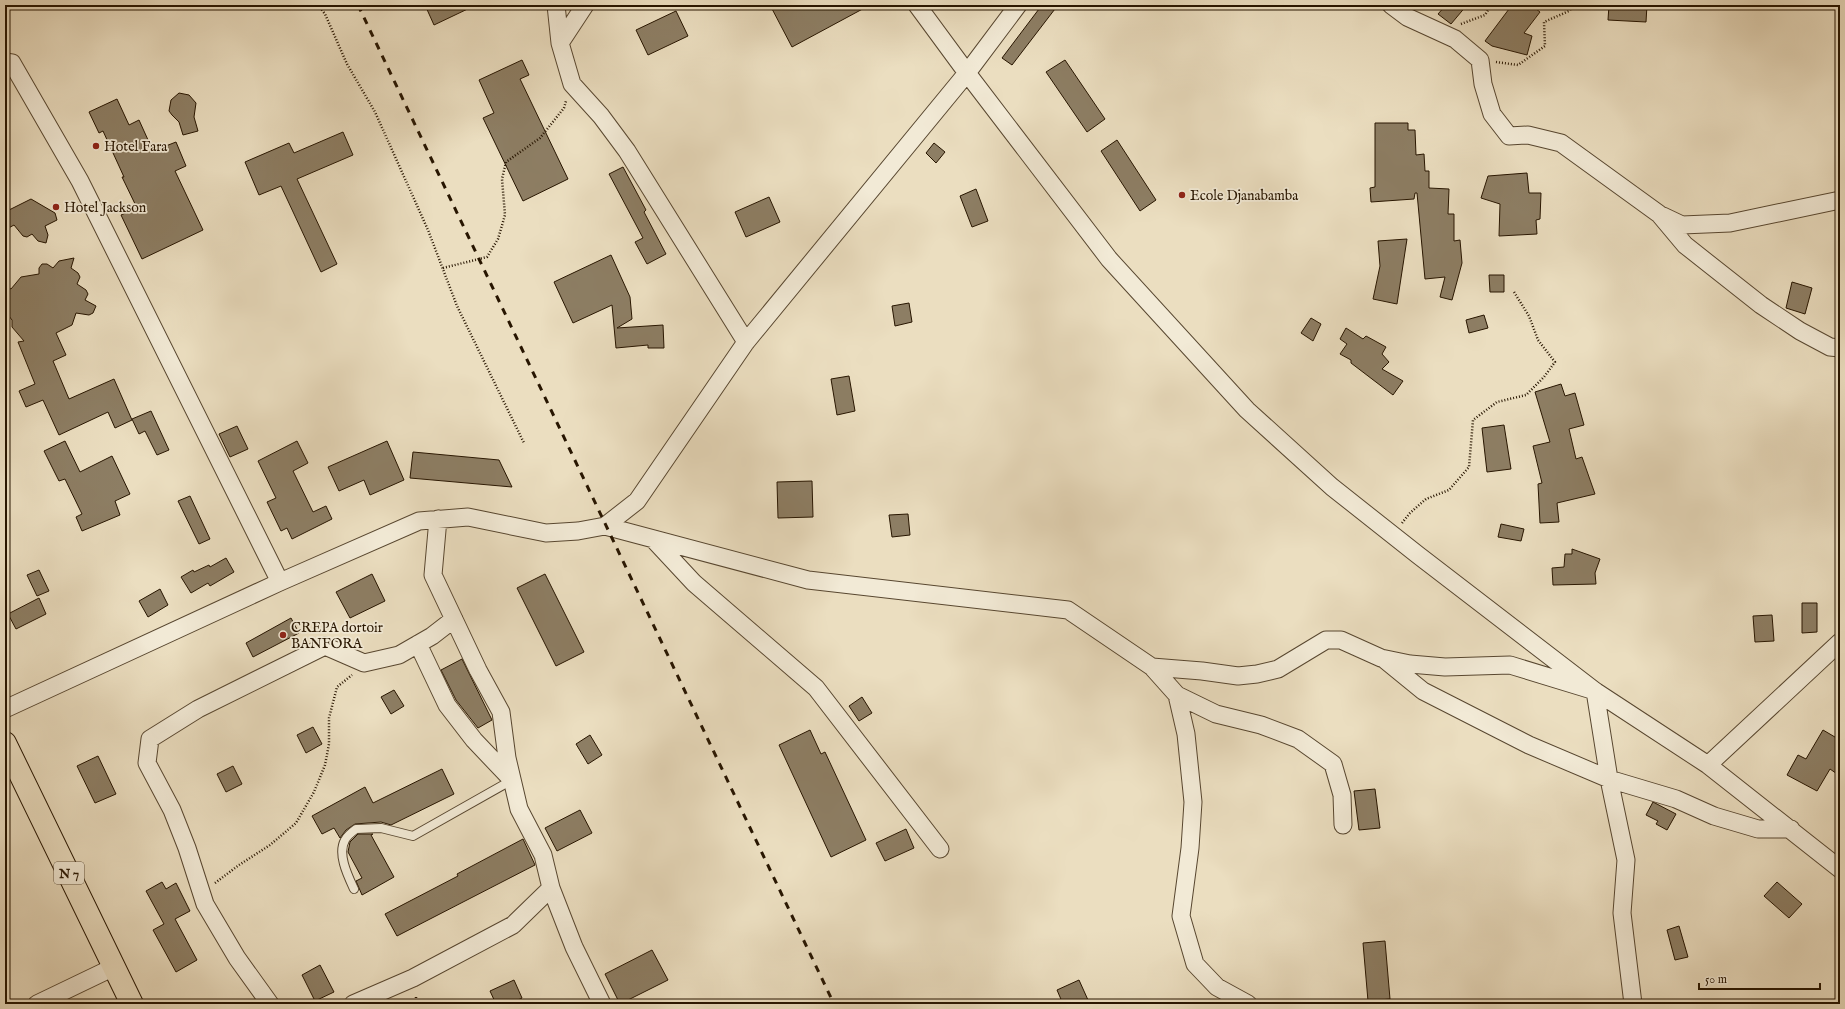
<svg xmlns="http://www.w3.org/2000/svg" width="1845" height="1009" font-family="'IM FELL English',serif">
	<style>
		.building { fill: #8d7e64; stroke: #271500 }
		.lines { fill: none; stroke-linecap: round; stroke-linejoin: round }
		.lane-casing { stroke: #584730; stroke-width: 10 }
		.street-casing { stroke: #584730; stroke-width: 19 }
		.highway-casing { stroke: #271500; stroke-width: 24 }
		.path { stroke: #271500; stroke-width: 2.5; stroke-dasharray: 1 2; stroke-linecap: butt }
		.lane { stroke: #f2ead6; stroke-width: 8 }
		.street { stroke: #f2ead6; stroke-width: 17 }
		.highway { stroke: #ebdec0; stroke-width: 22 }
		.rail { stroke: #271500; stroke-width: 3; stroke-dasharray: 7 7; stroke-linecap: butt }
		.poi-dot { fill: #8f2418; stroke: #f2ead6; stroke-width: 1.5 }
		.labels { text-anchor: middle; stroke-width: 3.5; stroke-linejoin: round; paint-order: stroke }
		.shield { fill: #f2ead6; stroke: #645540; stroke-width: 1 }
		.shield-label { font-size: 13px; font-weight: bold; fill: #271500 }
		.poi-label { font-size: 14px; fill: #271500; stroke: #f2ead6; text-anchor: start }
	</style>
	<rect width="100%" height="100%" fill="#ebdec0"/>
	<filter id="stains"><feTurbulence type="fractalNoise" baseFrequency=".005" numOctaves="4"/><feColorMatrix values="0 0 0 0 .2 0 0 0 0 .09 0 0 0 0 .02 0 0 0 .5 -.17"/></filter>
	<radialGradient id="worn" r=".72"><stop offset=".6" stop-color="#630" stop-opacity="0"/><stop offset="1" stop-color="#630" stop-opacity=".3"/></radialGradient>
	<!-- building -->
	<path class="building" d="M425,5H476L434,25Z
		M770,5H870L792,47Z
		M1042,5H1058L1012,65L1002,58Z
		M1446,5H1467L1451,24L1438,14Z
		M1512,5H1531L1540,12L1524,33L1532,36L1527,55L1492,46L1485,41Z
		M1609,5H1647L1646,22L1608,20Z
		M676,11L688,36L648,55L636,30Z
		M522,60L529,75L520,79L568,179L523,201L483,118L494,113L479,80Z
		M1065,60L1105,119L1087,132L1046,72Z
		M179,93L189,95L196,103L194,117L198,131L183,135L179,122L172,115L169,111L171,100Z
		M117,99L129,125L139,120L153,151L176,142L186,166L175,171L203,230L142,259L121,215L137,208L122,177H124L103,131L99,133L89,112Z
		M1375,123H1408V130H1415L1416,155L1424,154L1425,171H1429V188L1449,189L1448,214H1454V241L1460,240L1462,263L1452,300L1440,297L1445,277L1425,279L1417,193H1415L1414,199L1371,202L1370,188L1375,187Z
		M343,132L353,155L297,179L337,264L321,272L281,186L259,195L245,162L289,143L294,153Z
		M1117,140L1156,200L1140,211L1101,151Z
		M934,143L945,152L936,163L926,153Z
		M623,167L646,210L644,212L666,254L647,264L635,242L643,238L609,174Z
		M1527,173L1529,193H1541L1540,219L1536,220L1537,234L1499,236L1500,204L1481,198L1488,176Z
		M976,189L988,221L972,227L960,196Z
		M769,197L780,222L746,237L735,212Z
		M31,199L55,213L57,220L45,226L48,235L46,243L38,241L32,234L27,237L23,236L14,225L5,230V212Z
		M1407,239L1397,304L1373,299L1380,266L1378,241Z
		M611,255L630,297L632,319L617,328L663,325L664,348H648V345L616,348L612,305L573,323L554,282Z
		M74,258L71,268L78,273L80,277L77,284L86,290L88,294L85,300L96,306L93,313L89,315L76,313L72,325L56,333L66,355L53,361L69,399L114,379L132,420L115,428L108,412L59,435L43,400L26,407L19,391L35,384L18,342L24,341L12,327V320L5,311V286L11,289L21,277L39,274V268L42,264H47L53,268L59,261Z
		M1489,275H1504V292H1490Z
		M1792,282L1812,288L1805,314L1786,308Z
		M909,303L912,322L895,326L892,306Z
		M1484,315L1488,328L1469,333L1466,320Z
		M1311,318L1321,324L1313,341L1301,333Z
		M1346,328L1363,339L1366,336L1386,347L1382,354L1389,362L1382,369L1403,381L1393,395L1351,363V360L1340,354L1347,344L1340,339Z
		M849,376L855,411L837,415L831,379Z
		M1561,384L1565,396L1575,393L1584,425L1569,429L1576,459L1582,457L1595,494L1557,503L1559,522L1540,523L1538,484L1542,483L1533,446L1550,442L1535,392Z
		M151,411L169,450L157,455L145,431L139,434L132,419Z
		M1504,425L1511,469L1487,472L1482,428Z
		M237,426L248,449L230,457L219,434Z
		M65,441L80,472L112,456L130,494L115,501L120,515L82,531L76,517L82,514L65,479L59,481L44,451Z
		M297,441L308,463L293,471L313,512L326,506L332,519L292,539L287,528L281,531L267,502L276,498L258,461Z
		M387,441L404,480L370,495L364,480L339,491L328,467Z
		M413,452L499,460L512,487L410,478Z
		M812,481L813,517L778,518L777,482Z
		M190,496L210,539L199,544L178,501Z
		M908,514L910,535L892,537L889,515Z
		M1501,524L1524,529L1521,541L1498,537Z
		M1572,549L1600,559L1595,573L1596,584L1553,585L1552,568L1564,567L1565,554H1572Z
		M226,558L234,572L210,586L208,583L191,593L181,577L193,570L194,572L209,565L210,567Z
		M39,570L49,591L37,596L27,575Z
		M372,574L385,601L350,618L336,592Z
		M545,574L584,652L556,666L517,588Z
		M160,589L168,605L148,617L139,601Z
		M39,598L46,614L16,629L8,614Z
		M1802,603H1817V632L1802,633Z
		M1772,615L1774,641L1755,642L1753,616Z
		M291,618L299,633L253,657L246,643Z
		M462,659L492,720L478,728L456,700L441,670Z
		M394,690L404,706L391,714L381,697Z
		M862,697L872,713L859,721L849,706Z
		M313,727L322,744L306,753L297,735Z
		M810,730L821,754L825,752L866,840L831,857L779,745Z
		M1823,730L1840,740V776L1830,769L1817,791L1787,775L1798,755L1806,759Z
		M590,735L602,755L588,764L576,744Z
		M98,756L116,794L95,803L77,766Z
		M233,766L242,784L226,792L217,774Z
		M442,769L454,794L391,825L381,822L355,824L346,830L340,838L334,828L322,834L312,816L365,787L373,803Z
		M1375,789L1380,828L1359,830L1354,791Z
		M1653,802L1676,814L1667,830L1656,824L1658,821L1646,815Z
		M580,810L592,833L557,851L545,828Z
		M906,829L914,848L885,861L876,843Z
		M358,834H373L371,835L394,877L362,895L356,881L362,878L348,852L350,842Z
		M523,839L535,865L397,936L385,914L458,876L457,874Z
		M162,882L166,889L176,883L190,911L175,919L197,960L176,972L153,930L164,924L146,891Z
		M1777,882L1802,904L1789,918L1764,896Z
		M1679,926L1688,957L1675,960L1667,930Z
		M1385,941L1390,999L1368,1001L1363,943Z
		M652,950L668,980L620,1004L605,974Z
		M320,965L334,992L315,1001L302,975Z
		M514,980L522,998L518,1000L519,1004H496L490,991Z
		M1079,980L1088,1000L1080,1004H1063L1057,990Z"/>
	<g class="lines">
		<!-- lane casing -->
		<g class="lane-casing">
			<path id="lane" d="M354,889C348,876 337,854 345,840C347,836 352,832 356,829L381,828L413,836L512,780"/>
		</g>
		<!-- street casing -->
		<g class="street-casing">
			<path id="street" d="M556,5L560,43L572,84L601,116L627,151L746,342
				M917,5L967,73L1109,259L1247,410L1332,487L1418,555L1595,691L1708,765L1840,869
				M1391,5L1407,17L1455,39L1480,60L1483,84L1492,114L1509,136L1528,135L1561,143L1659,214L1685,245L1761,305L1800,331L1830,347L1840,348
				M560,43L585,5
				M5,62L12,63L80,181L280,582
				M1663,216L1682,225L1730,223L1840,200
				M438,519L433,575L478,670L501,712L507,758L519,809L543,855L551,888L574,947L602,1004
				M605,526L808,580L1068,610L1152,667L1202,671L1238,676L1257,674L1278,669L1326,640H1341L1381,658L1410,664L1445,667L1510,665L1595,691L1609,779L1626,860L1622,913L1633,1004
				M653,539L694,583L816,688L940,849
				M418,644L447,705L474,740L512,780
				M1385,660L1423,691L1529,745L1609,779L1676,799L1714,816L1758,829H1791
				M1152,667L1177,695L1186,734L1193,802L1190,848L1181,916L1195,964L1217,987L1248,1004
				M1177,695L1216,714L1261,725L1298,739L1333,764L1342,795L1343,825
				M5,709L280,582L419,521L468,517L546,533L578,531L605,526L637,501L746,342L967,73L1018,5
				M1708,765L1840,642
				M37,1004L114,967
				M270,1004L237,958L205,904L187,848L172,810L147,763L150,739L198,709L325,646L364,663L399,655L432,636L454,619
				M353,1004L413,978L513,925L551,888"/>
		</g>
		<!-- highway casing -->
		<g class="highway-casing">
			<path id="highway" d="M5,743L132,1004"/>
		</g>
		<!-- path -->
		<path class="path" d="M318,5L325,14L347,64L375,112L428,230L457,306L524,443
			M1461,24L1485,15L1491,5
			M1496,62L1518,65L1545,46L1544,22L1569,11L1574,5
			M443,268L487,257L498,239L505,215L502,179L506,162L540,138L564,108L566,101
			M1402,523L1410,513L1426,499L1449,490L1469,467L1473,420L1497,402L1526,395L1544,377L1555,362L1538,340L1529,316L1514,292
			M215,883L239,865L270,845L296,823L314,792L325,765L329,744V718L337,687L352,675
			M416,1004V995"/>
		<!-- lane -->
		<use href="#lane" class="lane"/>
		<!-- street -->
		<use href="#street" class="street"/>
		<!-- highway -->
		<use href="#highway" class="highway"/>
		<!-- rail -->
		<path class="rail" d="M358,5L834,1004"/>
	</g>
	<!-- markers -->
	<g class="poi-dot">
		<circle cx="96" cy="146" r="4"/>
		<circle cx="1182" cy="195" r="4"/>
		<circle cx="56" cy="207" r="4"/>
		<circle cx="283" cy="635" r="4"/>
	</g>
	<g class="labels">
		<!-- shield labels -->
		<rect class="shield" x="54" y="862" width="30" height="22" rx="3"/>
		<g class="shield-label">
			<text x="69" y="878">N 7</text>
		</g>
		<!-- poi labels -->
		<g class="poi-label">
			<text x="104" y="151">Hotel Fara</text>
			<text x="1190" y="200">Ecole Djanabamba</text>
			<text x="64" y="212">Hotel Jackson</text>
			<text x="291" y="632">CREPA dortoir<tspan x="291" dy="16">BANFORA</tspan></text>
		</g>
	</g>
	<!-- margin -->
	<rect width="1845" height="1009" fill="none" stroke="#ebdec0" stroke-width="20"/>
	<rect x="6" y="6" width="1833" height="997" fill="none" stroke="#271500" stroke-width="2"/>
	<rect x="10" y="10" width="1825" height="989" fill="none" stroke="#271500"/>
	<!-- scale -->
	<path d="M1699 983v6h121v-6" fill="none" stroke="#271500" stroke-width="2"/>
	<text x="1705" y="983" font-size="12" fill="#271500" stroke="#f2ead6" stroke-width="3" paint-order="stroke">50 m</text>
	<rect width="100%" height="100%" filter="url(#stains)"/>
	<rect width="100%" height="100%" fill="url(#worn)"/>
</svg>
